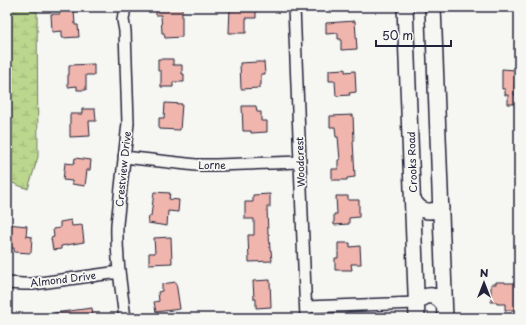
<svg xmlns="http://www.w3.org/2000/svg" width="526" height="325" font-family="'Playpen Sans',sans-serif">
	<style>
		.wetland { fill: url(#wetland-marsh); stroke: #6e7c64 }
		.building { fill: #f0b5ac; stroke: #22223b }
		.lines { fill: none; stroke-linecap: round; stroke-linejoin: round }
		.street-casing { stroke: #22223b; stroke-width: 14 }
		.secondary-casing { stroke: #22223b; stroke-width: 18 }
		.street { stroke: #f6f6f2; stroke-width: 11 }
		.secondary { stroke: #f6f6f2; stroke-width: 15 }
		.labels { text-anchor: middle; stroke-width: 3.5; stroke-linejoin: round; paint-order: stroke }
		.street-label { font-size: 10px; fill: #22223b; stroke: #f6f6f2 }
	</style>
	<defs>
		<pattern id="wetland-marsh" width="20" height="14" patternUnits="userSpaceOnUse"><rect width="20" height="14" fill="#bbd68d"/><path d="M1 5h8M5 5V1M11 12h8M15 12V8" fill="none" stroke="#a0b77b"/></pattern>
	</defs>
	<rect width="100%" height="100%" fill="#f6f6f2"/>
	<filter id="ink" filterUnits="userSpaceOnUse"><feTurbulence type="fractalNoise" baseFrequency=".025" numOctaves="2"/><feDisplacementMap in="SourceGraphic" scale="8" xChannelSelector="R" yChannelSelector="G"/><feConvolveMatrix kernelMatrix="1 2 1 2 8 2 1 2 1" color-interpolation-filters="sRGB"/></filter>
	<g filter="url(#ink)">
		<!-- wetland -->
		<path class="wetland" d="M7,7H37L38,157L28,189L7,181Z"/>
		<!-- building -->
		<path class="building" d="M156,7H182V37L165,38L164,33H162L161,15H156Z
			M230,7H256V18H246V33H229Z
			M74,9L75,25H78L79,37L62,38V31L52,32L51,14H60V10Z
			M355,21L357,49L341,50V39H338V33L326,34V23Z
			M158,59H173V65H182V74H184V82H173V87H161V71H158Z
			M258,62H264L265,74H261V85H259V88L241,89L240,63Z
			M94,64V75H86V90H77V86L68,87V75H69V65Z
			M345,69V72L355,71L356,92L349,93L350,95L336,96L335,81H329V70Z
			M502,69L515,70L514,95H519V104H508V95H505V89H502Z
			M165,103L182,104L180,130L159,129V118H164Z
			M242,106H256L257,112H261V121H267V132L251,133V131H243Z
			M82,109H95L96,121H89L90,136L70,137V114H82Z
			M353,115L354,141H353L355,177L347,178V180H332V169H338V160H340L338,137H336L335,127H330V116Z
			M75,158L91,160L90,170H87L85,186L72,184V181L63,180L65,163L74,164Z
			M154,192L170,193L169,199L179,200L178,212L168,211L167,226L148,223L149,216H151Z
			M270,194V207H267L268,234H269L270,250H271L272,261L249,262L248,235H254V219H245V202H253V195Z
			M336,196H348V200H359V217L349,218V224L334,225V214H337Z
			M71,220L72,226L82,225L84,242L61,246V249L53,250L51,238L54,237L53,229L60,228V222Z
			M7,224L27,226L26,236L32,237L31,253L14,252V248H7Z
			M171,237L172,263L149,264V253H155L154,238Z
			M338,243H350V247L360,246L361,264H351L352,270H335V258H338Z
			M270,280L271,307L256,308V299H254L253,281Z
			M176,282L180,309L156,312L154,302L159,301L158,292L162,291V284Z
			M496,282H505V283H516L517,310H505V304H497V302H491V284H496Z
			M92,308L93,318H54V313Z"/>
		<g class="lines">
			<!-- street casing -->
			<g class="street-casing">
				<path id="street" d="M125,7L123,20L125,31L128,123L117,224C116,256 121,287 125,318
					M294,7L306,318
					M124,157L196,165H216L300,162
					M7,283L23,284H33L119,272
					M306,307L417,303"/>
			</g>
			<!-- secondary casing -->
			<g class="secondary-casing">
				<path id="secondary" d="M405,7L417,318
					M433,7L445,318
					M413,199C419,211 428,214 441,208
					M417,303C426,293 436,293 444,305"/>
			</g>
			<!-- street -->
			<use href="#street" class="street"/>
			<!-- secondary -->
			<use href="#secondary" class="secondary"/>
		</g>
	</g>
	<g class="labels">
		<!-- street labels -->
		<g class="street-label">
			<text transform="translate(300 162) rotate(-92)" y="4">Woodcrest</text>
			<text transform="translate(412 162) rotate(-92)" y="4">Crooks Road</text>
			<text x="212" y="169">Lorne</text>
			<text transform="translate(123 169) rotate(-84)" y="4">Crestview Drive</text>
			<text transform="translate(63 279) rotate(-7)" y="4">Almond Drive</text>
		</g>
	</g>
	<!-- margin -->
	<rect width="526" height="325" fill="none" stroke="#f6f6f2" stroke-width="24"/>
	<rect x="12" y="12" width="502" height="301" fill="none" stroke="#22223b" stroke-width="1.5" filter="url(#ink)"/>
	<!-- north arrow -->
	<g transform="translate(484 283)" stroke="#f6f6f2" stroke-width="3" paint-order="stroke">
	<path d="M0-3L7 15L0 10L-7 15Z" fill="#22223b"/>
	<text y="-6" font-size="11" font-weight="bold" text-anchor="middle" fill="#22223b">N</text>
	</g>
	<!-- scale -->
	<path d="M376 40v6h75v-6" fill="none" stroke="#22223b" stroke-width="2"/>
	<text x="382" y="40" font-size="12" fill="#22223b" stroke="#f6f6f2" stroke-width="3" paint-order="stroke">50 m</text>
</svg>
